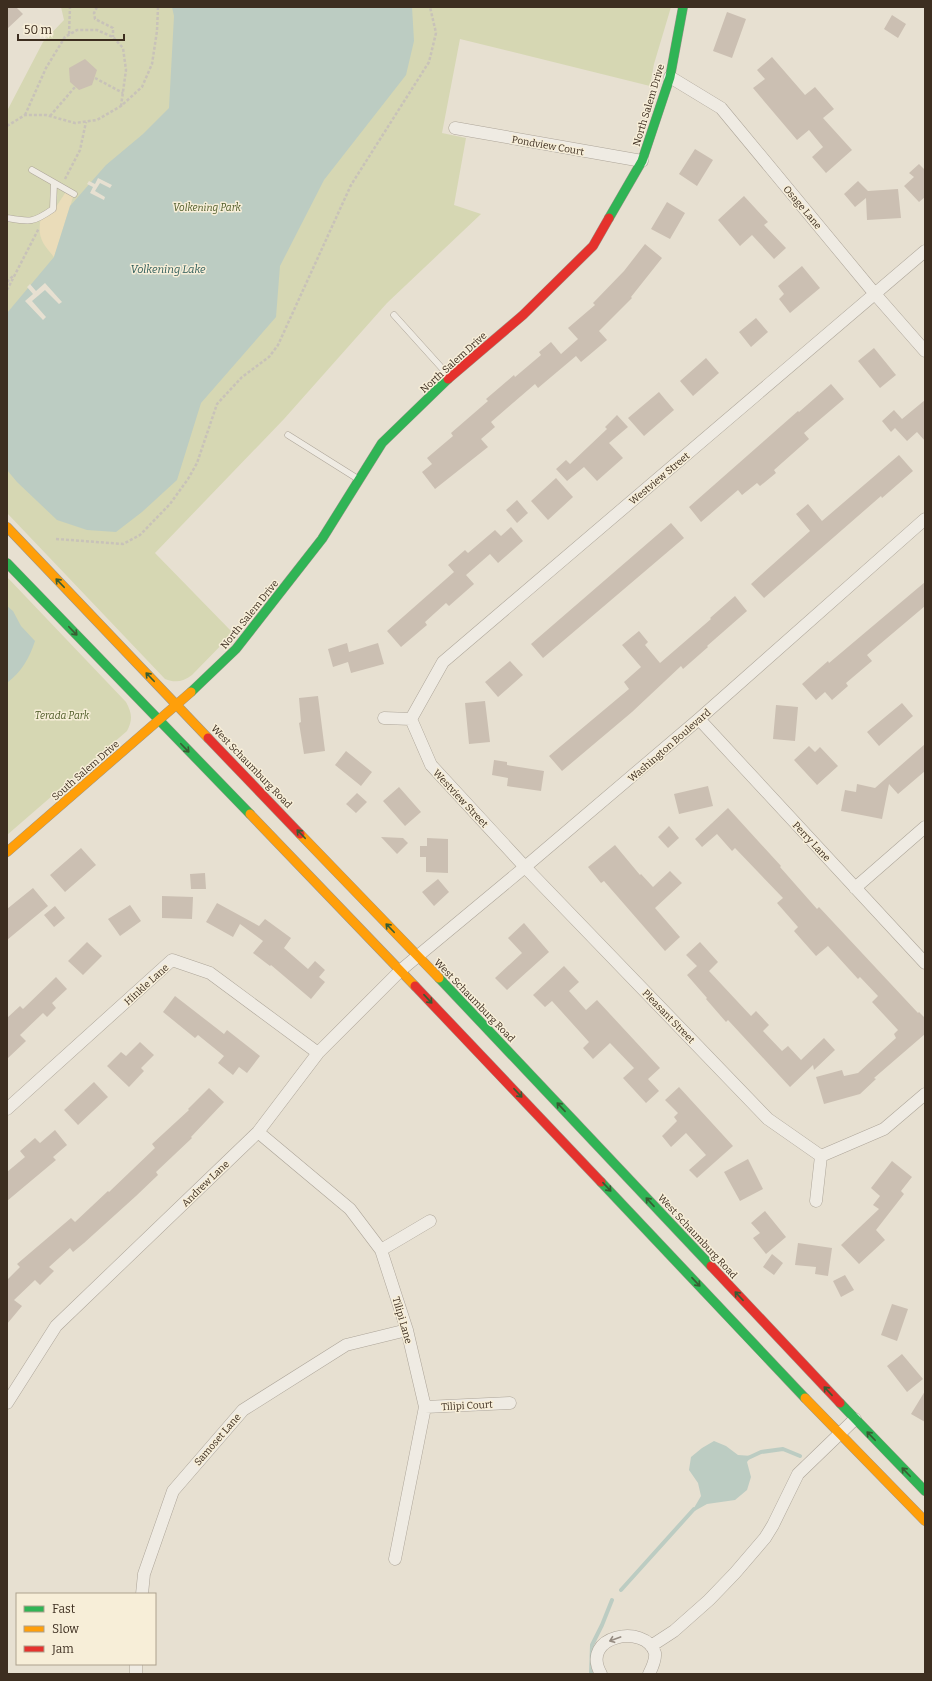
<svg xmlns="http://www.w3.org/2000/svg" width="932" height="1681" font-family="Bitter,serif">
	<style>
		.green { fill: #d6d7b3 }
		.sand { fill: #eadcb9 }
		.water { fill: #bcccc2 }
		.pier { fill: #e7e0d1 }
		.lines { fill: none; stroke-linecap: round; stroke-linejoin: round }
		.stream { stroke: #bcccc2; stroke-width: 4 }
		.building { fill: #cbbfb2 }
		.lane-casing { stroke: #ada599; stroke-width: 7 }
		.street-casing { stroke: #ada599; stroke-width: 13 }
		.fast-casing { stroke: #9c958a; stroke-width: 10 }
		.slow-casing { stroke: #9c958a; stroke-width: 10 }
		.jam-casing { stroke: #9c958a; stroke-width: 10 }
		.path { stroke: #c8c2b9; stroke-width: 2.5; stroke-dasharray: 3 2; stroke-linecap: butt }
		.lane { stroke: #efebe3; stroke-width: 6 }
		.street { stroke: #efebe3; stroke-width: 12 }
		.fast { stroke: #30b455; stroke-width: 9 }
		.slow { stroke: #ff9f0a; stroke-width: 9 }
		.jam { stroke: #e5322d; stroke-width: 9 }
		.oneway { stroke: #385d33 }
		.oneway2 { stroke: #968c82 }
		.labels { text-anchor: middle; stroke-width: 3; stroke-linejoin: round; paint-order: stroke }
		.street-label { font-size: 10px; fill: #3d2e20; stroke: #f7eed8 }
		.park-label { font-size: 10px; font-style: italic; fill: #4d5a26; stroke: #f7eed8 }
		.water-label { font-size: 11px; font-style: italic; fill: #2f5d5a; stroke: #f7eed8 }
	</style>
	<rect width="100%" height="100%" fill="#e7e0d1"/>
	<!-- green -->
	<path class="green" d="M61,7H671L654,64L650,86L460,39L442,133L466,138L454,205L481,214L387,303L284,419L155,553L233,633L192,675C183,682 175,683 165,679L7,513V111L43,42L64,20Z
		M7,577L126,702C132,713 133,720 127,731L7,835Z"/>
	<!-- sand -->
	<path class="sand" d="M67,190L74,194L54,257C42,243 37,237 41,217L56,207Z"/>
	<!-- water -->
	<path class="water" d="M172,7H412L414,41L406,75L324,180L280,266L276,317L201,403L177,480L142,512L116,532L87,530L57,520L17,482L7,470V313L54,257L70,206L106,165L143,134L169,108L174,16Z
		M7,606L13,611L21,626L35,641C29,659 22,671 7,683Z
		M714,1441L726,1446L738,1455L752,1456L747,1462L751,1477L747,1490L735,1500L707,1504L691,1513L701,1496L698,1483L689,1470L691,1457L702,1448Z"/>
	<!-- pier -->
	<path class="pier" d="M98,178L112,185L110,188L100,183L95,191L105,197L104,200L90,193L93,187L87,184L89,181L95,184Z
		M45,283L62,302L59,304L45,290L32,301L46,317L43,320L25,301L33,294L27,287L30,284L36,291Z"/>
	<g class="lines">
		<!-- stream -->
		<path class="stream" d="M748,1458L761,1452L783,1449L800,1456
			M621,1590L694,1509
			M591,1674L592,1645L602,1625L612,1600"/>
	</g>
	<!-- building -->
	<path class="building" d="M7,7H16L23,14L7,29Z
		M727,12L746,19L732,58L713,51Z
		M892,15L906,24L898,38L884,29Z
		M772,57L805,95L815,87L834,109L823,118L852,150L826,173L812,157L823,147L809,130L797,140L753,88L765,79L757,70Z
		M85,59L97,70L92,85L79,90L70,82L69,68Z
		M695,149L713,160L697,186L679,174Z
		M919,164L924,169L925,167V197L919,202L904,186L914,177L909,173Z
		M858,181L868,191L898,189L901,218L867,220L866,198L855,207L844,194Z
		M744,196L768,222L764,225L786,248L774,259L752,235L740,246L718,220Z
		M667,202L685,213L670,239L651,229Z
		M645,244L662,258L631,297L632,298L599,331L607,340L581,362L576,356L538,388L535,384L491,422L495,427L481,439L488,447L435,489L422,472L432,464L427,458L453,436L451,433L488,401L486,399L514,375L515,377L541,355L539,352L551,342L561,354L578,339L568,328L595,305L593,303L624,271Z
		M802,266L820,288L790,313L779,299L784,294L778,286Z
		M756,318L768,332L751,347L739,332Z
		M874,348L896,375L880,388L858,361Z
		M706,358L719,373L693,396L680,381Z
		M831,384L844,399L804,433L809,439L774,470L776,473L760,486L757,483L742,495L738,490L701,522L689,507L798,411L799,412Z
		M659,392L674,410L644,436L628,418Z
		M925,400V441L917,432L907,441L895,428L891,432L882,421L894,410L902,419Z
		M617,415L628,427L609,443L623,458L597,481L584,467L567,481L556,469L566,460L570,464L607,429L605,427Z
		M899,455L913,471L882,498L881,496L764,598L751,584L810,531L796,514L808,504L822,521Z
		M556,478L573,497L548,520L531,501Z
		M517,500L528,513L517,523L506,510Z
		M671,523L684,538L543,658L531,644Z
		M511,527L523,541L498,563L490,554L466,575L474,584L449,606L446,603L425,622L427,625L401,647L387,631L454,572L448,565L465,550L468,553L495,530L501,536Z
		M925,582V606L867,655L872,661L846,683L848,686L832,700L825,692L816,700L802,684L828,661L829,663Z
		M735,596L747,611L707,646L708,647L683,669L681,666L632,712L562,771L549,756L629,689L624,682L641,667L622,645L639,631L648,642L645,645L660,663L711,619L710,618Z
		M347,643L349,652L378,643L384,664L351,673L348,662L333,667L328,649Z
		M510,661L523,675L498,697L485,682Z
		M318,696L325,751L304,754L299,723L301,722L299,698Z
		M485,701L490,742L469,744L465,703Z
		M902,703L913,716L879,746L867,732Z
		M776,705L798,707L795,741L773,739Z
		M925,744V771L898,794L889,784L882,819L841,811L845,790L856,792L857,784L875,788Z
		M809,746L815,752L820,747L838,766L817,785L794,760Z
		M346,751L372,772L361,786L335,765Z
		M494,760L507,762V765L544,771L541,791L507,786L508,778L492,775Z
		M708,786L713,806L679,814L674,794Z
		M399,787L421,812L405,826L383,801Z
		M357,793L367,802L356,813L346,804Z
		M728,808L781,866L780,867L817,909L819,907L918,1013L919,1012L925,1018V1034L874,1078L876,1079L860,1094L824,1104L816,1077L842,1070L844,1076L858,1073L896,1038L894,1034L898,1030L872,1002L878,996L860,977L858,979L828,946L816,956L794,931L798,927L777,903L783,898L735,848L732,851L717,834L702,847L695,839Z
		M669,826L679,838L668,848L658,837Z
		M381,837L403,838L408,843L397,854Z
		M427,838L448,839V873L426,872V857H420V846H427Z
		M615,845L640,875L641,874L653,887L670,871L682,883L655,908L680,937L665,951L604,881L601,883L588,867Z
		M81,848L96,865L65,892L50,875Z
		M205,873L206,889H191L190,874Z
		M438,879L449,892L434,906L422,892Z
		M33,888L48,906L7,940V909Z
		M162,896L193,897L192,919L162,918Z
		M217,903L259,926L265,919L291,938L284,948L308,969L315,961L325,970L319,977L325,982L311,999L271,965L270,966L253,953L263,941L240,924L233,937L206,922Z
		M130,905L141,921L120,936L108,919Z
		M55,906L65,918L54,927L44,915Z
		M524,923L549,952L507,990L495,978L522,953L508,938Z
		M87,942L102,956L83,975L68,961Z
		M700,942L718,962L709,971L751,1016L756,1011L769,1025L763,1031L782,1051L788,1046L801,1060L824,1038L835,1050L814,1070L813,1065L790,1087L728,1020L726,1022L706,999L707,998L687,975L697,966L686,955Z
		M564,966L579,982L569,991L586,1010L597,1000L660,1068L648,1079L659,1091L646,1103L623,1078L634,1068L610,1043L593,1059L583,1048L589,1042L552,1001L545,1007L533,995Z
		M56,977L67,989L52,1003L56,1008L47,1017L43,1013L20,1035L26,1041L7,1059V1018L20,1006L23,1009Z
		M175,996L224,1034L227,1030L260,1056L247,1073L239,1067L233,1075L218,1063L224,1056L198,1035L195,1038L163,1012Z
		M140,1042L154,1055L141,1068L144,1071L129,1087L107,1066L121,1052L126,1056Z
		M94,1082L108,1097L78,1125L64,1110Z
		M679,1087L733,1146L697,1178L689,1170L706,1155L686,1133L671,1147L662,1136L677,1121L674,1117L678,1113L665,1100Z
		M209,1088L224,1102L191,1137L192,1138L156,1172L158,1175L136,1196L84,1243L73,1252L70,1248L49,1267L54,1271L40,1285L35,1280L14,1300L22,1306L7,1324V1280L20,1267L17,1264L71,1218L75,1222L108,1191L109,1192L155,1148L152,1144L189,1110L188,1109Z
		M55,1130L67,1145L53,1157L56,1160L7,1201V1172L25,1157L20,1151L35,1138L40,1143Z
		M748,1159L763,1189L740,1201L724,1172Z
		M892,1161L912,1177L901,1191L904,1194L876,1230L885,1240L859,1264L841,1245L879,1209L873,1205L880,1196L871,1188Z
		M765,1211L786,1237L766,1254L753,1238L760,1233L751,1223Z
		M798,1243L832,1248L828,1276L815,1274L816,1267L795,1265Z
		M772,1254L783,1263L774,1275L763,1267Z
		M845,1275L854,1290L841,1297L833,1281Z
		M892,1304L908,1309L897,1341L881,1335Z
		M902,1354L923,1379L907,1392L887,1366Z
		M925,1391V1422L911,1414Z"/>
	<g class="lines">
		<!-- lane casing -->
		<g class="lane-casing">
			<path id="lane" d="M32,170L74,194
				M7,218C30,222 33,223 53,209L54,183
				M394,315L449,376
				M288,435L358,479"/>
		</g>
		<!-- street casing -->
		<g class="street-casing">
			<path id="street" d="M670,77L721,108L875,294L925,351
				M455,128L642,161
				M384,718L411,719L443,662L925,251
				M411,719L431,765L525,867L768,1119L821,1156
				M699,719L925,963
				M855,888L925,827
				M7,1109L172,960L210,973L318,1053
				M258,1132L350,1209L381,1250L407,1330L425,1407L395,1559
				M816,1201L821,1156L884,1129L925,1094
				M381,1250L430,1221
				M7,1403L56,1326L258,1132L318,1053L401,970L525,867L699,719L925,519
				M425,1407L510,1403
				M142,1594L144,1574L173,1491L243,1410L346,1345L407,1330
				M651,1646L674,1631L709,1600L735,1573L765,1538L773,1525L798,1474L855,1419
				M136,1674V1664
				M601,1674C579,1635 646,1623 655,1653C656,1660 652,1668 649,1674"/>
		</g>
		<!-- fast casing -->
		<g class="fast-casing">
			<path id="fast" d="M609,218L642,161L670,77L683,7
				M7,563L250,814
				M191,692L236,649L322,539L382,443L448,379
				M439,978L711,1266
				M601,1182L805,1398
				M840,1403L925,1491"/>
		</g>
		<!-- slow casing -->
		<g class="slow-casing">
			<path id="slow" d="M7,527L208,738
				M250,814L415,986
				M300,834L439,978
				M7,852L191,692
				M805,1398L925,1521"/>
		</g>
		<!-- jam casing -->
		<g class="jam-casing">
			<path id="jam" d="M448,379L523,315L593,246L609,218
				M208,738L300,834
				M415,986L601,1182
				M711,1266L840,1403"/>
		</g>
		<!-- path -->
		<path class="path" d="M97,7L94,13L95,19L113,28V37
			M69,34L70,7
			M95,78L123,93
			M25,115L46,68L65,37L77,30H97L113,37L123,48L126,70L121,106
			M50,116L75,87
			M7,126L25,115H46L75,123L97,120L121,106L142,87L152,64L157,31L158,7
			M65,179L80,150L86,122
			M7,282L14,275
			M7,290L39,228
			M56,539L123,544L140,535L170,504L188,479L197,463L217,404L242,377L269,357L278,345L351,185L429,62L436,33L430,7"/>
		<!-- lane -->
		<use href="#lane" class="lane"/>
		<!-- street -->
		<use href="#street" class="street"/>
		<!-- fast -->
		<use href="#fast" class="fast"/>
		<!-- slow -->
		<use href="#slow" class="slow"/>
		<!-- jam -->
		<use href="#jam" class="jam"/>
	</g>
	<!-- one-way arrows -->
	<defs><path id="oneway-shaft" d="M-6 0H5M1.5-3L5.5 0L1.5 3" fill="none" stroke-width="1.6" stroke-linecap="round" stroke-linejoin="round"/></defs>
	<g class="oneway">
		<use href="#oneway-shaft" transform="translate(60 583) rotate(-134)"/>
		<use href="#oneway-shaft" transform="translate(73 631) rotate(46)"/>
		<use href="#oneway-shaft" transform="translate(150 677) rotate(-134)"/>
		<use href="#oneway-shaft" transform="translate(185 748) rotate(46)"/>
		<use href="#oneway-shaft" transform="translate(301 834) rotate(-134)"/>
		<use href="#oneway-shaft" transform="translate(390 928) rotate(-134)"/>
		<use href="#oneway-shaft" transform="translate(428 999) rotate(47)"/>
		<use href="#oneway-shaft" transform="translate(518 1093) rotate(47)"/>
		<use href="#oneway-shaft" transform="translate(561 1107) rotate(-133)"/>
		<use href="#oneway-shaft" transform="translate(607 1187) rotate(47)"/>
		<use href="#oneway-shaft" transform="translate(650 1202) rotate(-133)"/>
		<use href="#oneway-shaft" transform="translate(696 1282) rotate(47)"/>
		<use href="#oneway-shaft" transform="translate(739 1296) rotate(-133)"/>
		<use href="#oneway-shaft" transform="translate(828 1391) rotate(-133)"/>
		<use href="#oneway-shaft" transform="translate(871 1436) rotate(-134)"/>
		<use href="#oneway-shaft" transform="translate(906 1472) rotate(-134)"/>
	</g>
	<use class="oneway2" href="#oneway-shaft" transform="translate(615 1639) rotate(160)"/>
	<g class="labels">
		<!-- street labels -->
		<g class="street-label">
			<text transform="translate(648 105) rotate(-73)" y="4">North Salem Drive</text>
			<text transform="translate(548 145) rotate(10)" y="4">Pondview Court</text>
			<text transform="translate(803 207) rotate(50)" y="4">Osage Lane</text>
			<text transform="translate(453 362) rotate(-42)" y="4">North Salem Drive</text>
			<text transform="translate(659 478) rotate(-40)" y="4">Westview Street</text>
			<text transform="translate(249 614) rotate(-51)" y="4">North Salem Drive</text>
			<text transform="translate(669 745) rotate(-41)" y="4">Washington Boulevard</text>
			<text transform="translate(252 766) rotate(46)" y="4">West Schaumburg Road</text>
			<text transform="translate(85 770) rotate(-41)" y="4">South Salem Drive</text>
			<text transform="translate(461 798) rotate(47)" y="4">Westview Street</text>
			<text transform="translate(812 841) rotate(47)" y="4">Perry Lane</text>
			<text transform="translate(146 984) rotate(-42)" y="4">Hinkle Lane</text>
			<text transform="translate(475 1000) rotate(46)" y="4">West Schaumburg Road</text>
			<text transform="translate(669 1016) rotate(46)" y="4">Pleasant Street</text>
			<text transform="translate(205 1183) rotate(-44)" y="4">Andrew Lane</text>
			<text transform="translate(698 1236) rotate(47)" y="4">West Schaumburg Road</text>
			<text transform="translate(403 1320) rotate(74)" y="4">Tilipi Lane</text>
			<text transform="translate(467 1405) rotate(-3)" y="4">Tilipi Court</text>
			<text transform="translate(217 1439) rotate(-49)" y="4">Samoset Lane</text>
		</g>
		<!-- park labels -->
		<g class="park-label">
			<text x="207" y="211">Volkening Park</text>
			<text x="62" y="719">Terada Park</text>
		</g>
		<!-- water labels -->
		<g class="water-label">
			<text x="168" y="273">Volkening Lake</text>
		</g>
	</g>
	<!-- border -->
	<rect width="932" height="1681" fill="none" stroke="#3d2e20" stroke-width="16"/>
	<!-- legend -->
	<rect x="16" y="1593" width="140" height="72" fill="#f7eed8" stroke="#ada18e"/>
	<rect x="24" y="1606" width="20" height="6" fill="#30b455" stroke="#ada18e"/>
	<text x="52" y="1613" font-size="12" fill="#3d2e20">Fast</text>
	<rect x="24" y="1626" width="20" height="6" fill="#ff9f0a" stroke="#ada18e"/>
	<text x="52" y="1633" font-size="12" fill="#3d2e20">Slow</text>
	<rect x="24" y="1646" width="20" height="6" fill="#e5322d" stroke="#ada18e"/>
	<text x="52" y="1653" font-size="12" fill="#3d2e20">Jam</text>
	<!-- scale -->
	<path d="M18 34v6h106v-6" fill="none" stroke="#3d2e20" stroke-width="2"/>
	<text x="24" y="34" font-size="12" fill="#3d2e20" stroke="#f7eed8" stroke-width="3" paint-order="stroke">50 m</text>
</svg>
